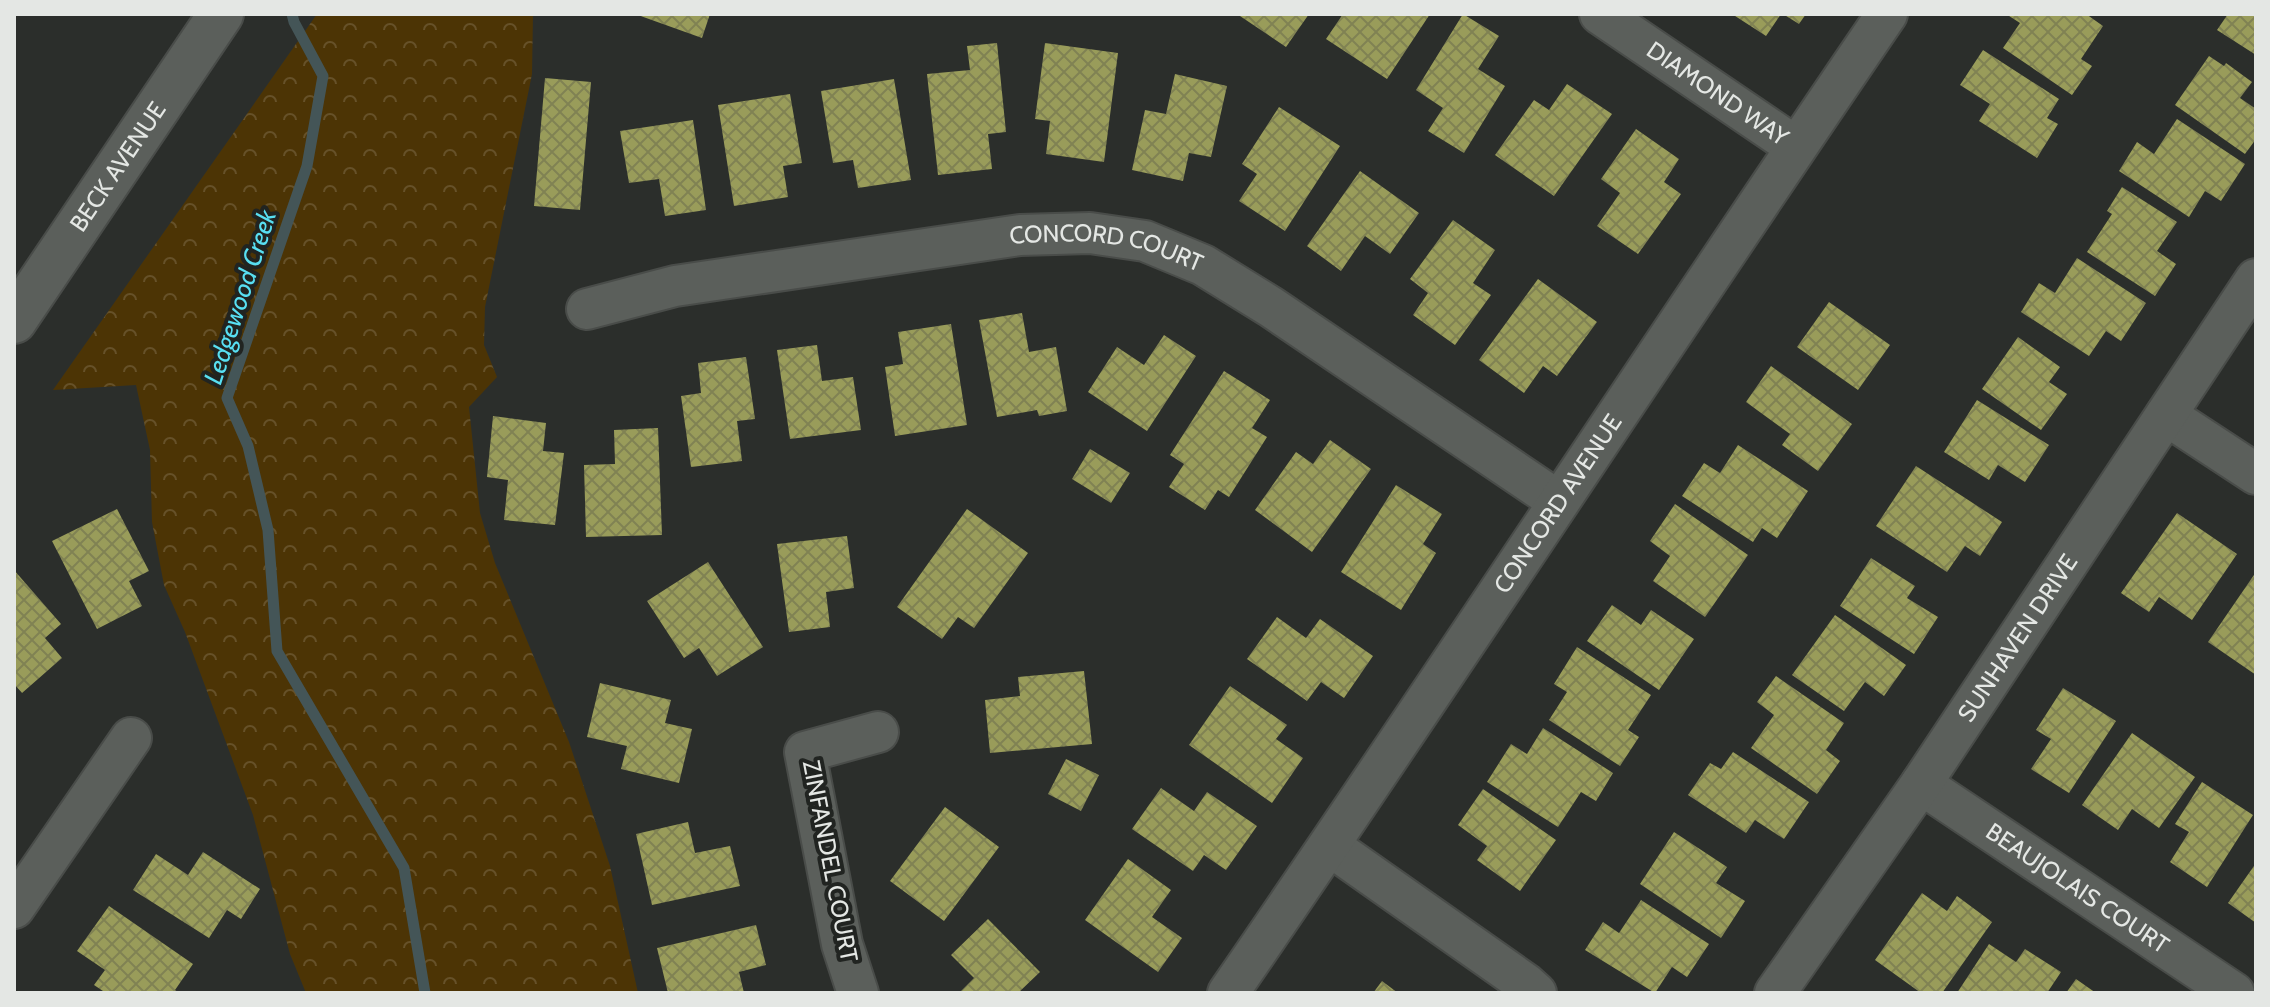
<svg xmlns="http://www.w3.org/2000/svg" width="2270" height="1007" font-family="Cabin,sans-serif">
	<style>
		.forest { fill: url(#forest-crowns) }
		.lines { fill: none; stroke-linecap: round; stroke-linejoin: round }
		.stream { stroke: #445557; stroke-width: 11 }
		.building { fill: url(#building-cross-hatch) }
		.street-casing { stroke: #494c49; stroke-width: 44 }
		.secondary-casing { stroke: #494c49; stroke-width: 48 }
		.street { stroke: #5b5f5b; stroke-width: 40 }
		.secondary { stroke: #5b5f5b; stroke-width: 44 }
		.labels { text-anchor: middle; stroke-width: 8; stroke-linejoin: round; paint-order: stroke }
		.street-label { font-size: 24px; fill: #e4e7e4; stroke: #212421 }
		.water-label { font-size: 26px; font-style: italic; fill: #58dff2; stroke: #212421 }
	</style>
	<defs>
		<pattern id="forest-crowns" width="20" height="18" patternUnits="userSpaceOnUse" patternTransform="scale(2)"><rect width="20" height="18" fill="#4c3405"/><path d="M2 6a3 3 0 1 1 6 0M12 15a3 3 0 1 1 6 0" fill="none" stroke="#665129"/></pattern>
		<pattern id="building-cross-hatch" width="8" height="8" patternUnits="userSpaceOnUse" patternTransform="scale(2)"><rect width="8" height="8" fill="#999c5a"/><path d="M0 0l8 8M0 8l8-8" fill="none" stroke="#808253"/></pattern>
	</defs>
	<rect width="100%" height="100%" fill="#2b2e2b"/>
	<!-- forest -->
	<path class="forest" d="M317,14H533L532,74L485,307L484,345L497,377L469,407L480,513L495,563L569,742L610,866L638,993H306L290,954L253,815L185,632L164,585L152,522L150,450L136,385L53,390Z"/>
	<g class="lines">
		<!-- stream -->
		<path class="stream" d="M292,14L294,22L323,76L307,166L227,398L248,446L268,530L277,651L404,868L425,993"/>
	</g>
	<!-- building -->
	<path class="building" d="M635,14H710L702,38Z
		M1237,14H1309L1286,47Z
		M1343,14H1430L1387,79L1326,39Z
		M1463,14L1499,36L1478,69L1505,86L1464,153L1428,131L1443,108L1416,90Z
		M1732,14H1781L1766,36Z
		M1783,14H1806L1799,24Z
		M2006,14H2086L2103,26L2081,59L2092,66L2072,95L2003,48L2020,23Z
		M2228,14H2256V55L2217,30Z
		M997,43L1006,132L988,134L992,169L938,175L927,74L970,70L967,46Z
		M1045,43L1118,53L1104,162L1046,154L1050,121L1035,119Z
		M1983,50L2059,99L2047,118L2058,124L2037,158L1979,121L1990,104L1960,85Z
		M2209,56L2224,66L2226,63L2252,82L2240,98L2256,109V139L2245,154L2175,105Z
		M1175,74L1227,86L1211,157L1189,153L1183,181L1132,170L1145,110L1166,114Z
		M545,78L591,82L580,210L534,206Z
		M894,79L911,180L858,188L853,160L833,163L821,91Z
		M1567,84L1612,114L1554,196L1495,155L1534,100L1549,110Z
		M790,94L802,163L783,166L788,197L734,206L718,105Z
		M1279,107L1340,146L1285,231L1239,201L1257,174L1242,164Z
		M2177,119L2245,164L2221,201L2205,191L2189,217L2119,171L2137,142L2154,154Z
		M693,120L706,210L665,216L659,179L629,183L620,131Z
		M1636,129L1679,159L1664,182L1681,194L1638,254L1597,226L1620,193L1601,179Z
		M1360,171L1419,213L1390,254L1365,236L1341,271L1307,246Z
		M2122,187L2177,222L2157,251L2176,264L2155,296L2087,252L2112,214L2107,211Z
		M1453,220L1495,250L1473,283L1491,295L1455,345L1413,315L1428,293L1410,279Z
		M2077,258L2146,303L2121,341L2106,331L2089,356L2021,312L2039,283L2055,293Z
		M1538,279L1597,322L1557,376L1543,366L1524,393L1479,360Z
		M1829,302L1890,345L1858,390L1797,347Z
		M1022,313L1029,352L1056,347L1067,411L1039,416L1037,410L997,417L979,320Z
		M951,324L967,425L895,436L885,367L903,364L898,332Z
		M1164,335L1196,356L1147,431L1088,392L1117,347L1144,365Z
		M2018,337L2060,367L2049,382L2067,394L2041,430L1982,389Z
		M817,345L822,381L853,377L861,430L790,439L777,350Z
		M746,357L755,419L737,421L742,461L691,467L681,396L701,393L698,363Z
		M1771,366L1852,424L1818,471L1782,445L1790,434L1746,402Z
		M1224,371L1270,400L1252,428L1267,437L1229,497L1218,490L1205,510L1169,487L1184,464L1170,455Z
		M1977,400L2049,445L2025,482L1998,465L1989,480L1944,452Z
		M493,416L546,423L543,451L564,453L555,525L504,520L508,480L487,477Z
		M658,428L662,535L586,537L584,465L615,464L614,430Z
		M1330,440L1371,469L1312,552L1255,510L1296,452L1313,464Z
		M1738,445L1808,491L1777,538L1762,528L1753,542L1682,496L1704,463L1720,473Z
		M1090,449L1130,473L1111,503L1072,479Z
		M1916,466L2002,522L1980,556L1965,546L1947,572L1876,526Z
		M1396,485L1442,514L1423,544L1436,553L1401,610L1341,572Z
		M1675,504L1748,555L1705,617L1653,581L1670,556L1650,541Z
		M117,509L149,571L129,581L142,606L97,629L52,541Z
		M967,509L1028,553L974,628L958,617L942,639L897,607Z
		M2177,513L2237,554L2192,620L2159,597L2149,612L2121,593Z
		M847,536L854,588L826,592L830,627L789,632L777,544Z
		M1871,558L1915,586L1907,598L1938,617L1914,654L1840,606Z
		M708,562L763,647L717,676L699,648L684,658L647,601Z
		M14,570L61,624L45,638L62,658L22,693L14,684Z
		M2256,572V675L2208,642Z
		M1612,605L1641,625L1651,610L1694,639L1659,690L1587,641Z
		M1835,615L1906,665L1884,696L1865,682L1844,711L1792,675Z
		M1277,617L1306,638L1320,619L1373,656L1344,698L1321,682L1307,701L1247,659Z
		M1577,647L1651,695L1628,730L1639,737L1620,766L1549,720L1567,692L1554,684Z
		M1084,671L1092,744L990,753L985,700L1020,696L1018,677Z
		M1776,676L1844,723L1826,750L1840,761L1817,794L1751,748L1774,715L1757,702Z
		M600,683L671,700L665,723L692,729L679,783L621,769L627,746L587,737Z
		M1230,686L1287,725L1276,739L1303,758L1272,803L1189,745Z
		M2063,688L2116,721L2069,793L2031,769L2051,739L2036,730Z
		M1543,728L1613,773L1596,801L1581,792L1558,827L1487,782L1511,744L1527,754Z
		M2132,733L2195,777L2159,828L2132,809L2118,830L2082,805Z
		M1733,752L1809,802L1784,839L1755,820L1746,833L1688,795L1710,763L1721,769Z
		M1066,759L1099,775L1081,811L1048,794Z
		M2202,782L2253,815L2207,887L2170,862L2189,832L2175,824Z
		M1161,788L1194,811L1207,792L1257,826L1226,870L1204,855L1193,871L1132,829Z
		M1483,789L1556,840L1520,891L1477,860L1487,846L1458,825Z
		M945,807L999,847L944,921L890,881Z
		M688,822L695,853L730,846L740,886L652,905L636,834Z
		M1674,832L1727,867L1716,883L1745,901L1721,938L1640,884Z
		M203,852L260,889L241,919L227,910L209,938L133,890L156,854L188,875Z
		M1128,859L1171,890L1152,917L1182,938L1158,972L1085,920Z
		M2256,863V923L2228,903Z
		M1922,893L1947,911L1957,896L1992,922L1942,993H1921L1875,960Z
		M1641,900L1709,944L1687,977L1672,967L1655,993L1585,950L1603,922L1619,933Z
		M109,906L193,964L175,990L179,993H106L94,985L105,970L77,951Z
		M988,919L1040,972L1018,993H959L974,978L951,955Z
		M756,925L766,965L739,972L744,993H668L657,948Z
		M1989,944L2016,962L2025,949L2061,972L2047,993H1957Z
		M2076,979L2096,993H2066Z
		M1382,981L1398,993H1373Z"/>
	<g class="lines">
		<!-- street casing -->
		<g class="street-casing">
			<g id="street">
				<path id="s1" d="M1600,14L1796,147"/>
				<path id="s2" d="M587,309L675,286L1020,235L1090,233L1145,241L1203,265L1271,307L1558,501"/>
				<path d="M2166,415L2256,474"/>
				<path id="s3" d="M1921,784L2234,993"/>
				<path d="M1330,846L1526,984L1536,993"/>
				<path d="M14,908L131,738"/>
				<path d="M858,993L842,944L805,752L878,732"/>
				<path id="s4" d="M1228,993C1451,669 1665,339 1887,14"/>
				<path id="s5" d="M1775,993L1921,784L2256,279"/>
			</g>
		</g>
		<!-- secondary casing -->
		<g class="secondary-casing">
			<g id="secondary">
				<path id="s6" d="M14,321L221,14"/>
			</g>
		</g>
		<!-- street -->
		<use href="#street" class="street"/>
		<!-- secondary -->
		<use href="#secondary" class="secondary"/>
	</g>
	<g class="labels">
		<!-- street labels -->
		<g class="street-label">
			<text dy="8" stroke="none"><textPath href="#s1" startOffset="142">DIAMOND WAY</textPath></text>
			<text dy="8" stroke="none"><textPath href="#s6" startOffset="186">BECK AVENUE</textPath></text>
			<text dy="8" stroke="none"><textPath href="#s2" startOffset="528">CONCORD COURT</textPath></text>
			<text dy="8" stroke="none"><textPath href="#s4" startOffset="590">CONCORD AVENUE</textPath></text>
			<text dy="8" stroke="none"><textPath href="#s5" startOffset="430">SUNHAVEN DRIVE</textPath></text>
			<text transform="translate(830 861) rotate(79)" y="8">ZINFANDEL COURT</text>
			<text dy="8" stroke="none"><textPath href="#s3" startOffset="188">BEAUJOLAIS COURT</textPath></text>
		</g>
		<!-- water labels -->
		<g class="water-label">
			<text transform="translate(240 297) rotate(-72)" y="9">Ledgewood Creek</text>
		</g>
	</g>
	<!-- border -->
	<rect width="2270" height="1007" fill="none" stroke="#e4e7e4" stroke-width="32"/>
</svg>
